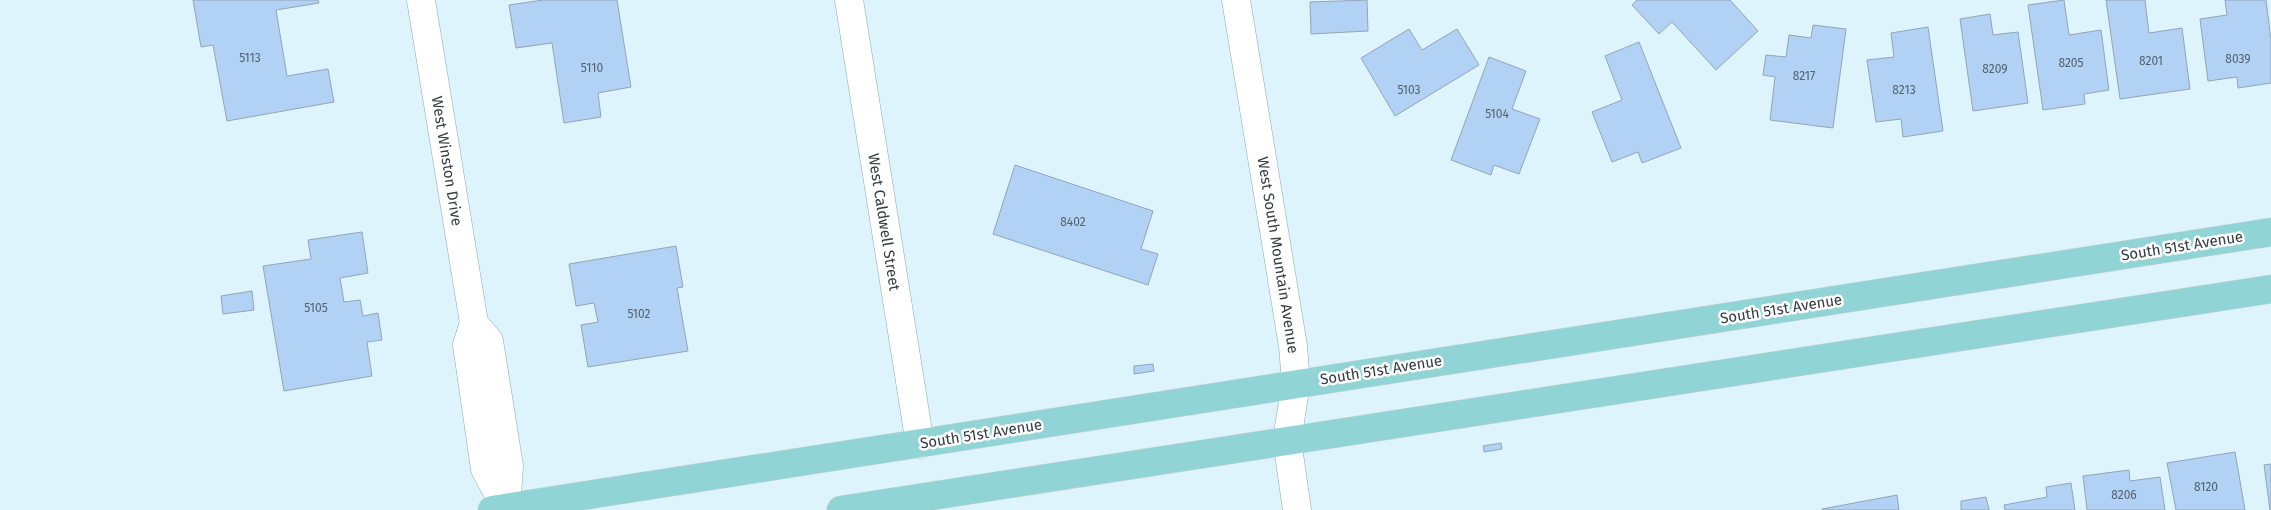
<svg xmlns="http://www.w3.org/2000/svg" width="2271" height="510" font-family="'Fira Sans',sans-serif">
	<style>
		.building { fill: #b1d2f5; stroke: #93a4b5 }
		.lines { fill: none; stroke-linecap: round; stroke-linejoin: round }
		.minor-casing { stroke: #8da6b0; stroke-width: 29 }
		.tertiary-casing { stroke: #8da6b0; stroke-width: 29 }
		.primary-casing { stroke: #d2d4d5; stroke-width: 29 }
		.minor { stroke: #fff; stroke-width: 28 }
		.tertiary { stroke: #fff; stroke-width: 28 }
		.primary { stroke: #91d4d6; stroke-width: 28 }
		.labels { text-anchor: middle; stroke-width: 5; stroke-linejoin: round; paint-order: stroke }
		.number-label { font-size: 12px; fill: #52626e }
		.street-label { font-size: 15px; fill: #323d41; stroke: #fdfdfd }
	</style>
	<rect width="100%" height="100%" fill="#def4fc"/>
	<!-- building -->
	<path class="building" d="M193,0H318L319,3L276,10L287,76L328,69L334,102L227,121L213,45L201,47Z
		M543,0H617L631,87L598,93L601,117L564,123L552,43L516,48L509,5Z
		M1367,0L1368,31L1311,34L1310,2Z
		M1637,0H1730L1758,31L1716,70L1672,22L1659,34L1632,5Z
		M2064,0L2069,35L2101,30L2109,90L2084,94L2085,104L2043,110L2028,5Z
		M2106,0H2145L2149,33L2182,28L2190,89L2120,99Z
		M2225,0H2266L2271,40V83L2238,88L2237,77L2208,81L2200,19L2227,15Z
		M1990,14L1993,35L2018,32L2028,103L1973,111L1960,19Z
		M1813,25L1846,29L1833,128L1770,120L1775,77L1763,75L1766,55L1786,57L1789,35L1811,38Z
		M1928,27L1943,131L1903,137L1901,119L1876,122L1867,60L1894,57L1891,33Z
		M1409,29L1422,50L1457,29L1479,65L1395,116L1361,58Z
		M1639,42L1681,148L1642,163L1638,152L1612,162L1592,112L1622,100L1605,56Z
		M1489,57L1526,71L1512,109L1540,119L1519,174L1494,165L1491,175L1451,160Z
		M1015,165L1153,211L1141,249L1158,254L1148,285L993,234Z
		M362,232L368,273L340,278L344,302L360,300L363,316L378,313L382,340L367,342L372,376L284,391L263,266L311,259L308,240Z
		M676,246L683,287L677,288L688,351L588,367L581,325L598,322L594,303L576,306L569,264Z
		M252,291L254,310L223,314L221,296Z
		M1153,364L1154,371L1134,374V366Z
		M1501,443L1502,449L1484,452L1483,446Z
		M2235,452L2245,510H2176L2167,463Z
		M2271,464V510H2270L2264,465Z
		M2129,470L2130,481L2160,477L2165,510H2087L2083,476Z
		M2071,483L2075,510H2005L2004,505L2047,497L2046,487Z
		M1897,495L1899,510H1822V509Z
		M1986,497L1989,510H1961V501Z"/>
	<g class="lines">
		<!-- minor casing -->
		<g class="minor-casing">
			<path id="minor" d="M421,0L474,323L467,345L485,469L506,508
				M849,0L920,444
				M474,323L489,341L509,466L506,509"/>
		</g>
		<!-- tertiary casing -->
		<g class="tertiary-casing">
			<path id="tertiary" d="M1236,0L1293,346L1296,383L1287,440L1297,510"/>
		</g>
		<!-- primary casing -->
		<g class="primary-casing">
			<path id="primary" d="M492,510L2271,232
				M841,510L2271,289"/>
		</g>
		<!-- minor -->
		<use href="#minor" class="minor"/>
		<!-- tertiary -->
		<use href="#tertiary" class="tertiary"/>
		<!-- primary -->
		<use href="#primary" class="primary"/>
	</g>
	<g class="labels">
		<!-- number labels -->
		<g class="number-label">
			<text x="250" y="62">5113</text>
			<text x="2238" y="63">8039</text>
			<text x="2151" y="65">8201</text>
			<text x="2071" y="67">8205</text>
			<text x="592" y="72">5110</text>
			<text x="1995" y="73">8209</text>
			<text x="1804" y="80">8217</text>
			<text x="1409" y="94">5103</text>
			<text x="1904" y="94">8213</text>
			<text x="1497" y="118">5104</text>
			<text x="1073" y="226">8402</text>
			<text x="316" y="312">5105</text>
			<text x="639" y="318">5102</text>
			<text x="2206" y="491">8120</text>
			<text x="2124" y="499">8206</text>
		</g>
		<!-- street labels -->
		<g class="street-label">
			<text transform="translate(447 161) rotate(81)" y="5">West Winston Drive</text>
			<text transform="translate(884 222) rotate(81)" y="5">West Caldwell Street</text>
			<text transform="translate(2182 246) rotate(-9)" y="5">South 51st Avenue</text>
			<text transform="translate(1278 255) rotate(81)" y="5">West South Mountain Avenue</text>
			<text transform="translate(1781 309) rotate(-9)" y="5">South 51st Avenue</text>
			<text transform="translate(1381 370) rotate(-9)" y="5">South 51st Avenue</text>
			<text transform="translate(981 434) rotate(-9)" y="5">South 51st Avenue</text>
		</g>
	</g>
</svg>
